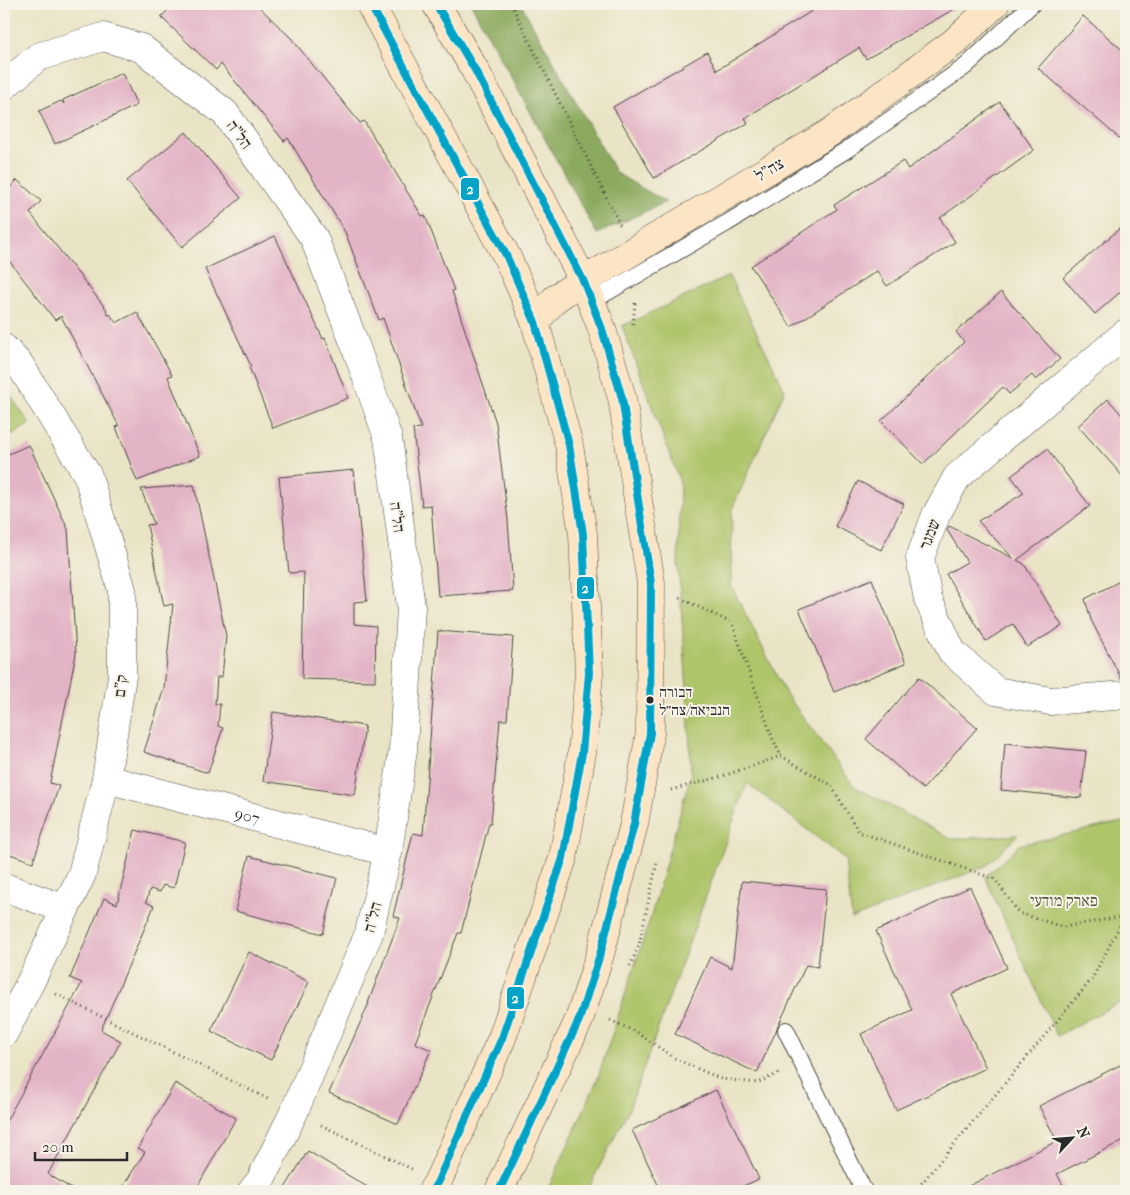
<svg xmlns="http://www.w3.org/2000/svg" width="1130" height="1195" font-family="'IM FELL French Canon','Frank Ruhl Libre',serif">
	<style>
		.green { fill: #afc56a; stroke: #6d784a }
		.forest { fill: #8baa5e; stroke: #5b6a44 }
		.building { fill: #e3b3c6 }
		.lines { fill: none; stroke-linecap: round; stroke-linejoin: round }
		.lane-casing { stroke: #484742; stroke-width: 18 }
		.street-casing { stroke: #484742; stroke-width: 29 }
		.secondary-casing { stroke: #484742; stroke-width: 29 }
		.path { stroke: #484742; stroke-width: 3; stroke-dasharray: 1 4; stroke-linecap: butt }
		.lane { stroke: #fff; stroke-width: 16 }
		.street { stroke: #fff; stroke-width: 28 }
		.secondary { stroke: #fce5c4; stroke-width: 28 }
		.bus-1-casing { stroke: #f7f3e8; stroke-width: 11 }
		.bus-1 { stroke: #02a3c6; stroke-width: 8 }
		.bus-dot { fill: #2b2b2b; stroke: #f7f3e8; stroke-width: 2 }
		.labels { text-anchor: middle; stroke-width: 4; stroke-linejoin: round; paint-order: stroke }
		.bus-label { font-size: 15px; fill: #2b2b2b; stroke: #f7f3e8; text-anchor: start }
		.street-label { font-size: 16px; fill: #2b2b2b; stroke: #f7f3e8 }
		.park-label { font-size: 16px; fill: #53593e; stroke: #f7f3e8 }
		.line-badge { stroke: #f7f3e8; stroke-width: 2 }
		.badge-label { font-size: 14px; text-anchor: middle; font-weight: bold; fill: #fff }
	</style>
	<rect width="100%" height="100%" fill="#f7f3e8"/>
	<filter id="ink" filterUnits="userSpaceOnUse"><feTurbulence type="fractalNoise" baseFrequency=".02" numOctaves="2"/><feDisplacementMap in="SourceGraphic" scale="10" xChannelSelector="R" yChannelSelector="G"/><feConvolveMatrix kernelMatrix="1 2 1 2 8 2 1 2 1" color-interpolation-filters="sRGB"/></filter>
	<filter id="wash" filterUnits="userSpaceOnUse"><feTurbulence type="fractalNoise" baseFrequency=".0096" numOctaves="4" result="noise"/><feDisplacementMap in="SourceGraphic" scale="20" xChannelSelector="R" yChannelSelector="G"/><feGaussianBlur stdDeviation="1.12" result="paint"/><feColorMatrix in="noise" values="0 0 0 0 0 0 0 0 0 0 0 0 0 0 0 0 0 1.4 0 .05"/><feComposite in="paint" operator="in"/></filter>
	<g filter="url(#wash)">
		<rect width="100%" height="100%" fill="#eae4c6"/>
		<!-- green -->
		<path class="green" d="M729,276L785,390L732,509L731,585L786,694L854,786L951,839L1018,835L986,866L852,919L845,859L747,783L629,1109L587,1191H547L596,1083L651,916L691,774L688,704L678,562L680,482L622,326Z
			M4,386L30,424L4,439Z
			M1126,821V999L1057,1036L985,877L1019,845Z"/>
		<!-- forest -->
		<path class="forest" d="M471,4H521L616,173L666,202L597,234Z"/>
		<g id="blocks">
			<!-- building -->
			<path class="building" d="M174,4H256L291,38L360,123L364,121L422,216L425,215L454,290L452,291L496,423L508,520L513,591L438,596L431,505L422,506L413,429L421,428L383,318L379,320L345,232L288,138L284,141L221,64L216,70L161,17Z
				M823,4H963L866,59L859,48L745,118L748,123L654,178L613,107L707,52L717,70Z
				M1083,16L1126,53V144L1038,68Z
				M122,73L137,105L55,144L39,111L61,101L64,104L63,100Z
				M1000,102L1034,150L940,218L955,242L887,286L877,271L791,327L751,266L837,209L834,205L903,161L908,169Z
				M186,132L241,198L182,247L127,181Z
				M17,180L41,201L30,213L107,310L106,311L108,315L110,314L116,323L137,312L172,375L168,377L200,456L137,481L116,427L119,426L61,316L55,320L4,254V194Z
				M1126,223V287L1095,314L1063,278Z
				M275,236L323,339L325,338L348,398L273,428L249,367L251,366L205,269Z
				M1001,292L1060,359L1036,380L1032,375L1009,394L1003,387L923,464L881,421L964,342L956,332Z
				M1108,399L1126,420V480L1078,426Z
				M29,445L68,529L76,654L50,783L59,786L33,862L4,852V680L10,647L4,648V456Z
				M1047,449L1090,506L1017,560L1024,564L1062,626L1027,647L1013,624L986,641L946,574L967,562L947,530L949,526L1013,558L978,521L1024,493L1011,476Z
				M354,470L367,601L354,602V624L376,626L375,681L302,679L304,572L289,573L279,477Z
				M858,481L904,504L881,550L835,526Z
				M194,485L226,636L222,677H217L215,704H220L218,726L223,728L208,773L144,752L164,688L173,604L164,606L147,525L154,524L141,489Z
				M1126,578V680H1122L1091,620L1085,599Z
				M872,579L906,663L834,692L799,609Z
				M438,631L513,637L507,720H500L491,823H489L461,933H458L415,1043L431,1050L398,1124L329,1093L369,1003H368L400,918L393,916L413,833L423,835Z
				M919,677L977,728L923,789L866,739Z
				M273,712L365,726L355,795L263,781Z
				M1005,743L1086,751L1081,798L1001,790Z
				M135,830L185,842L174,888L163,885L160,892L150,889L146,902L154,906L101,1030L121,1041L48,1174L75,1191H4V1125L82,983L70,978L104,898L117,904Z
				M249,856L337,878L323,934L235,911Z
				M742,881L826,889L818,967L806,965L780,1022L778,1025L776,1031L757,1073L675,1034L710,957L732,968Z
				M970,887L1007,968L951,994L986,1068L896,1110L861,1034L912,1010L876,931Z
				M249,952L309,982L271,1060L211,1031Z
				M1126,1062V1139L1057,1174L1066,1191H959L1057,1141L1039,1106Z
				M175,1083L236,1118L195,1191H120L145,1152L138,1148Z
				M716,1090L759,1179L732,1191H661L632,1130Z
				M308,1151L374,1191H283Z"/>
		</g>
	</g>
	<g filter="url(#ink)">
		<use href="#blocks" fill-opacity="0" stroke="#484742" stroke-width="1"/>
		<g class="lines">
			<!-- lane casing -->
			<g class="lane-casing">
				<path id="lane" d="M592,301L727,223L848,149L966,66L1032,4
					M786,1030L864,1191"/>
			</g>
			<!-- street casing -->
			<g class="street-casing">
				<g id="street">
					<path d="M4,86L38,57L103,37L141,48L225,113L314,238L355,345L388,438L411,607L403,750L388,852L369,933L294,1112L260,1181L252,1191"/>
					<path d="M1126,333L957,477L936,515L920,558L928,599L952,652L996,691L1050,701L1126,695"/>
					<path d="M4,348L20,365L88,476L122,590V676L106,779L82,874L31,981L4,1033"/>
					<path id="s1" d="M106,779L388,852"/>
					<path d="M4,887L65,909"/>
				</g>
			</g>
			<!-- secondary casing -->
			<g class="secondary-casing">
				<path id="secondary" d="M370,4L506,255L524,295L535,322L569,445L583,534L589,673L582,753L563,858L502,1038L438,1181L432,1191
					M436,4L475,70L583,280L602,329L622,398L651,583L650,733L634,824L601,951L579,1020L499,1191
					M535,322L555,299L565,292L831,132L953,43L995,4"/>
			</g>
			<!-- path -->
			<path class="path" d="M511,4L620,225
				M633,324L635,303
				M680,598L732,623L772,737L781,756
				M671,790L720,777L781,756L831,785L859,832L995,879
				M994,878L1019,913L1063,927L1126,916
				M630,966L639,945L657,862
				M56,994L268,1099
				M610,1020L638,1033L676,1059L721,1079L757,1083L781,1072
				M321,1125L412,1169
				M915,1191L1092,979L1126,914"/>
			<!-- lane -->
			<use href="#lane" class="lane"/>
			<!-- street -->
			<use href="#street" class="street"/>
			<!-- secondary -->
			<use href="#secondary" class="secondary"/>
			<!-- bus-1 casing -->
			<g class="bus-1-casing">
				<path id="bus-1" d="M370,4L506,255L535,322L569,445L583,534L589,673L582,753L563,858L502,1038L438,1181L432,1191
					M436,4L475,70L583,280L602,329L622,398L651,583L650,733L634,824L601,951L579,1020L499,1191"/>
			</g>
			<!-- bus-1 -->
			<use href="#bus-1" class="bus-1"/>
		</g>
	</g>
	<!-- markers -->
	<circle class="bus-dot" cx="650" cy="700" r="4.5"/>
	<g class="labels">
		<!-- bus labels -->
		<g class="bus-label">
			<text x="659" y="697">דבורה<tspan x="659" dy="18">הנביאה/צה״ל</tspan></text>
		</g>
		<!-- street labels -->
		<g class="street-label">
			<text transform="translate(240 134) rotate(54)" y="6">הל"ה</text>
			<text transform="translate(769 169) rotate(-31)" y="6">צה"ל</text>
			<text transform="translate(398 517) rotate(82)" y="6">הל"ה</text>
			<text transform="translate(929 534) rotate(-69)" y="6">שמגר</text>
			<text transform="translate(120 686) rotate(-83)" y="6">ק"ם</text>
			<text dy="6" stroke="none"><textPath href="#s1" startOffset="146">907</textPath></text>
			<text transform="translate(372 917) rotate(-75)" y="6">הל"ה</text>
		</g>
		<!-- park labels -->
		<g class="park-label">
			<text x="1064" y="906">פארק מודעי</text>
		</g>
	</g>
	<g class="line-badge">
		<rect x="460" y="177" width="20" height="24" rx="5" fill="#02a3c6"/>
		<rect x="576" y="576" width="19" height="24" rx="5" fill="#02a3c6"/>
		<rect x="506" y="986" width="19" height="24" rx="5" fill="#02a3c6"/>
	</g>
	<g class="badge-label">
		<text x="470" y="194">2</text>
		<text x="585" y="593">2</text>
		<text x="515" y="1003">2</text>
	</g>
	<!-- margin -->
	<rect width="1130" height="1195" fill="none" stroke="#f7f3e8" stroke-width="20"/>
	<!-- north arrow -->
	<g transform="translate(1072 1138) rotate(64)" stroke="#f7f3e8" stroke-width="4" paint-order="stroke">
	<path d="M0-4L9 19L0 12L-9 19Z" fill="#2b2b2b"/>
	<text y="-8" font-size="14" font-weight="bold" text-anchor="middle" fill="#2b2b2b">N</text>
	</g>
	<!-- scale -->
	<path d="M35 1152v8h92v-8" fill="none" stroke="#2b2b2b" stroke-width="2.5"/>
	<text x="42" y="1152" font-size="15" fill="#2b2b2b" stroke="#f7f3e8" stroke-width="4" paint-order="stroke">20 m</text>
</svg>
